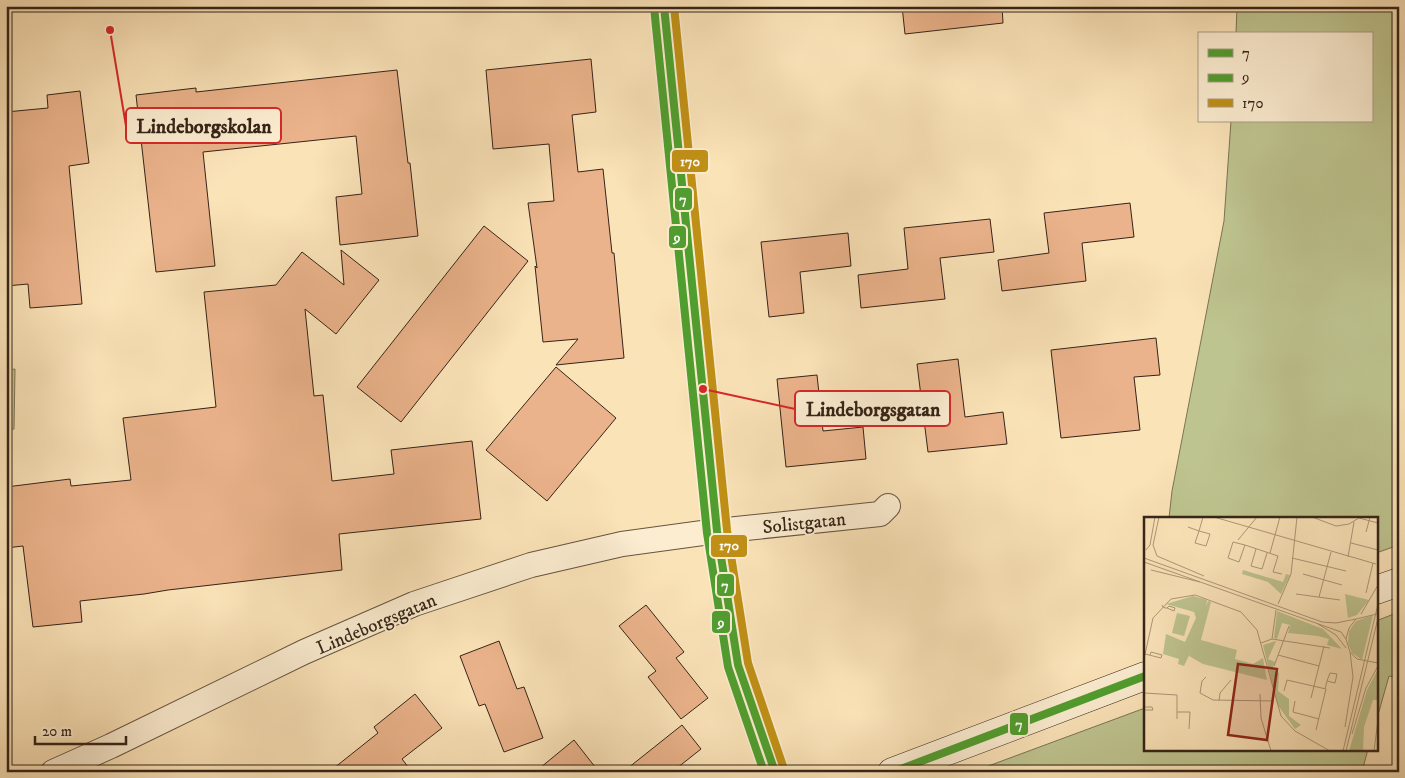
<svg xmlns="http://www.w3.org/2000/svg" width="1405" height="778" font-family="'IM FELL DW Pica',serif">
	<style>
		.green { fill: #bec48f; stroke: #7a7454 }
		.building { fill: #ebb38b; stroke: #352418 }
		.lines { fill: none; stroke-linecap: round; stroke-linejoin: round }
		.street-casing { stroke: #665440; stroke-width: 26 }
		.secondary-casing { stroke: #352418; stroke-width: 29 }
		.street { stroke: #fcedd1; stroke-width: 24 }
		.secondary { stroke: #fcedd1; stroke-width: 28 }
		.bus-1-casing { stroke: #fcedd1; stroke-width: 11 }
		.bus-2-casing { stroke: #fcedd1; stroke-width: 11 }
		.bus-3-casing { stroke: #fcedd1; stroke-width: 11 }
		.bus-1 { stroke: #509e2f; stroke-width: 8 }
		.bus-2 { stroke: #509e2f; stroke-width: 8 }
		.bus-3 { stroke: #c09016; stroke-width: 8 }
		.labels { text-anchor: middle; stroke-width: 4; stroke-linejoin: round; paint-order: stroke }
		.street-label { font-size: 19px; fill: #352418; stroke: #fcedd1 }
		.inset-road { fill: none; stroke: #ac9778; stroke-width: 1 }
		.view { fill: #8f2418; fill-opacity: 0.15; stroke: #8f2418; stroke-width: 2.5 }
		.inset-edge { fill: none; stroke: #352418; stroke-width: 2.5 }
		.leader { fill: none; stroke: #d62828; stroke-width: 2 }
		.callout-dot { fill: #d62828; stroke: #fcedd1; stroke-width: 2 }
		.callout { fill: #fcedd1; stroke: #d62828; stroke-width: 2 }
		.callout-label { font-size: 20px; text-anchor: middle; font-weight: bold; fill: #352418 }
		.line-badge { stroke: #fcedd1; stroke-width: 2 }
		.badge-label { font-size: 14px; text-anchor: middle; font-weight: bold; fill: #fff }
	</style>
	<rect width="100%" height="100%" fill="#fbe3b8"/>
	<filter id="stains"><feTurbulence type="fractalNoise" baseFrequency=".004" numOctaves="4"/><feColorMatrix values="0 0 0 0 .2 0 0 0 0 .09 0 0 0 0 .02 0 0 0 .5 -.17"/></filter>
	<radialGradient id="worn" r=".72"><stop offset=".6" stop-color="#630" stop-opacity="0"/><stop offset="1" stop-color="#630" stop-opacity=".3"/></radialGradient>
	<!-- green -->
	<path class="green" d="M1237,6H1399V545L1376,553V518H1169L1172,491L1224,221L1231,121H1371V34H1236Z
		M15,369L14,429L6,431V370Z
		M1399,612V678L1389,676L1376,722V621Z
		M1145,708V749H1368L1362,772H972Z"/>
	<!-- building -->
	<path class="building" d="M902,6H1002L1003,23L905,34Z
		M591,59L596,112L572,115L578,172L603,169L612,253H614L624,358L556,365L578,339L543,342L535,266L537,268L528,203L554,201L549,144L493,149L486,70Z
		M397,70L408,163H410L418,236L340,245L336,197L362,194L356,136L203,152L215,266L156,272L136,95L196,88V92Z
		M80,91L89,163L69,166L82,304L30,308L28,284L6,286V112L48,108L47,95Z
		M1130,203L1134,237L1082,243L1086,281L1002,291L998,260L1049,253L1044,213Z
		M990,219L994,252L940,258L945,299L861,308L858,275L908,269L904,228Z
		M484,226L528,261L401,422L357,387Z
		M848,233L851,266L800,272L804,313L769,317L761,242Z
		M341,250L379,280L336,334L305,309L314,396L323,395L332,481L394,474L391,450L472,441L481,519L339,534L342,570L168,590L144,594L80,601L82,622L33,627L23,546L6,548V487L70,479L71,486L131,480L123,418L216,407L204,292L276,285L302,252L344,285Z
		M1156,338L1160,375L1134,377L1140,430L1061,438L1051,350Z
		M958,359L965,417L1003,412L1007,444L928,452L917,364Z
		M556,367L616,418L547,501L486,450Z
		M817,375L823,431L863,427L866,459L786,467L777,379Z
		M646,605L684,652L676,658L708,698L681,719L648,677L656,671L619,626Z
		M499,641L517,689L524,687L543,738L504,752L485,704L479,706L460,656Z
		M415,694L442,728L402,759L412,772H329L378,733L374,727Z
		M682,725L701,749L672,772H623Z
		M574,740L599,772H535Z"/>
	<g class="lines">
		<!-- street casing -->
		<g class="street-casing">
			<path id="street" d="M664,6L717,531L738,665L775,772
				M53,772L111,746L304,652L414,604L531,565L622,544L717,531L880,514L888,506"/>
		</g>
		<!-- secondary casing -->
		<g class="secondary-casing">
			<path id="secondary" d="M1376,590L1399,582
				M892,772L1145,676"/>
		</g>
		<!-- street -->
		<use href="#street" class="street"/>
		<!-- secondary -->
		<use href="#secondary" class="secondary"/>
		<!-- bus-1 casing -->
		<g class="bus-1-casing">
			<path id="bus-1" d="M664,6L717,531L738,665L775,772
				M893,772L1145,676"/>
		</g>
		<!-- bus-2 casing -->
		<g class="bus-2-casing">
			<path id="bus-2" d="M654,7L707,533L728,667L764,772"/>
		</g>
		<!-- bus-3 casing -->
		<g class="bus-3-casing">
			<path id="bus-3" d="M674,6L727,530L748,663L784,769"/>
		</g>
		<!-- bus-1 -->
		<use href="#bus-1" class="bus-1"/>
		<!-- bus-2 -->
		<use href="#bus-2" class="bus-2"/>
		<!-- bus-3 -->
		<use href="#bus-3" class="bus-3"/>
	</g>
	<g class="labels">
		<!-- street labels -->
		<g class="street-label">
			<text transform="translate(804 522) rotate(-6)" y="7">Solistgatan</text>
			<text transform="translate(376 623) rotate(-23)" y="7">Lindeborgsgatan</text>
		</g>
	</g>
	<!-- overview -->
	<g transform="translate(1144 517)">
		<rect width="234" height="234" fill="#fbe3b8"/>
		<path d="M99,53L139,65L142,57L146,58L137,77L124,65L98,57ZM201,77L225,83L213,98L204,101ZM49,79L63,83L62,89L64,84L67,85L57,123L93,133L91,142L109,147L119,141L123,163L59,147L45,139L50,128L40,149L34,147L35,142L19,137L22,117L41,125L52,101L50,95L22,87ZM133,94L179,112L198,132L183,128L185,122L174,119L144,116L146,108L138,106L133,122L130,121ZM33,96L46,99L40,119L28,116ZM229,98L218,143L208,136L204,126L205,114L212,104ZM132,124L124,142L131,145L128,152L135,156L134,174L145,182V199L157,208L151,212L133,187L119,128ZM234,152V183H229L220,210L219,234H205L223,173Z" fill="#bec48f"/>
		<path class="inset-road" d="M70,0L232,47M168,0L192,9L205,7L215,1L234,6M44,10L55,14L66,17L62,29L51,26L55,14L59,0M222,15L226,0M94,23L113,0M89,25L101,28L95,45L84,41ZM207,26L234,33M101,28L134,39L129,55L138,57M112,32L107,49L118,52L123,36M2,33L6,28L11,0M126,36L136,0M13,39L60,59M13,39L9,28L15,0M204,40L210,5M0,41L178,105L192,106L212,102M148,41L202,54M0,45L197,115L202,122M7,53L56,65M159,57L198,68M222,76L229,46M152,77L196,83M175,80L187,35M134,87L147,57L153,0M18,88L19,90L21,91H23L30,94L31,91L25,89L23,91M217,97L234,68M233,97L212,102L205,111L202,122L206,135L213,142L234,146M174,107L192,118L202,131M128,122L132,93M117,126L128,122L186,131M1,137L17,141L18,138L7,135L6,138M134,138L175,149M0,142L9,101L27,82L51,78L97,95L113,113L137,199L151,214L186,234M130,149L145,109M62,160L58,164L56,176L69,183L130,184M181,172L183,164L186,156L193,157L191,166L183,164M140,174L143,163L182,172L172,213M0,176L33,178V202M116,177L117,201L127,234M167,181L180,129M75,184L76,176L87,163M151,184L149,195L175,202M0,190H8L9,193H0M33,195H46L45,212M201,210L209,160L206,135M208,217L222,171L234,149M199,234L234,87M202,234L234,101M230,234L234,203"/>
		<path class="view" d="M94,147L133,152L123,223L84,218Z"/>
		<rect width="234" height="234" class="inset-edge"/>
	</g>
	<!-- callouts -->
	<path class="leader" d="M110 30L126 126M703 389L795 409"/>
	<g class="callout-dot">
		<circle cx="110" cy="30" r="5"/>
		<circle cx="703" cy="389" r="5"/>
	</g>
	<g class="callout">
		<rect x="126" y="108" width="155" height="35" rx="5"/>
		<rect x="795" y="391" width="155" height="35" rx="5"/>
	</g>
	<g class="callout-label">
		<text x="204" y="133">Lindeborgskolan</text>
		<text x="873" y="416">Lindeborgsgatan</text>
	</g>
	<g class="line-badge">
		<rect x="671" y="149" width="38" height="24" rx="5" fill="#c09016"/>
		<rect x="674" y="187" width="19" height="24" rx="5" fill="#509e2f"/>
		<rect x="668" y="225" width="19" height="24" rx="5" fill="#509e2f"/>
		<rect x="710" y="534" width="38" height="24" rx="5" fill="#c09016"/>
		<rect x="716" y="573" width="19" height="24" rx="5" fill="#509e2f"/>
		<rect x="711" y="610" width="20" height="24" rx="5" fill="#509e2f"/>
		<rect x="1009" y="712" width="20" height="24" rx="5" fill="#509e2f"/>
	</g>
	<g class="badge-label">
		<text x="690" y="166">170</text>
		<text x="683" y="204">7</text>
		<text x="677" y="242">9</text>
		<text x="729" y="550">170</text>
		<text x="725" y="590">7</text>
		<text x="721" y="627">9</text>
		<text x="1019" y="729">7</text>
	</g>
	<!-- margin -->
	<rect width="1405" height="778" fill="none" stroke="#fbe3b8" stroke-width="25"/>
	<rect x="8" y="8" width="1390" height="763" fill="none" stroke="#352418" stroke-width="2.5"/>
	<rect x="12" y="12" width="1380" height="753" fill="none" stroke="#352418"/>
	<!-- legend -->
	<rect x="1198" y="32" width="175" height="90" fill="#fcedd1" stroke="#ac9d87"/>
	<rect x="1208" y="49" width="25" height="8" fill="#509e2f" stroke="#ac9d87"/>
	<text x="1242" y="58" font-size="15" fill="#352418">7</text>
	<rect x="1208" y="74" width="25" height="8" fill="#509e2f" stroke="#ac9d87"/>
	<text x="1242" y="82" font-size="15" fill="#352418">9</text>
	<rect x="1208" y="99" width="25" height="8" fill="#c09016" stroke="#ac9d87"/>
	<text x="1242" y="108" font-size="15" fill="#352418">170</text>
	<!-- scale -->
	<path d="M35 736v8h91v-8" fill="none" stroke="#352418" stroke-width="2.5"/>
	<text x="42" y="736" font-size="15" fill="#352418" stroke="#fcedd1" stroke-width="4" paint-order="stroke">20 m</text>
	<rect width="100%" height="100%" filter="url(#stains)"/>
	<rect width="100%" height="100%" fill="url(#worn)"/>
</svg>
